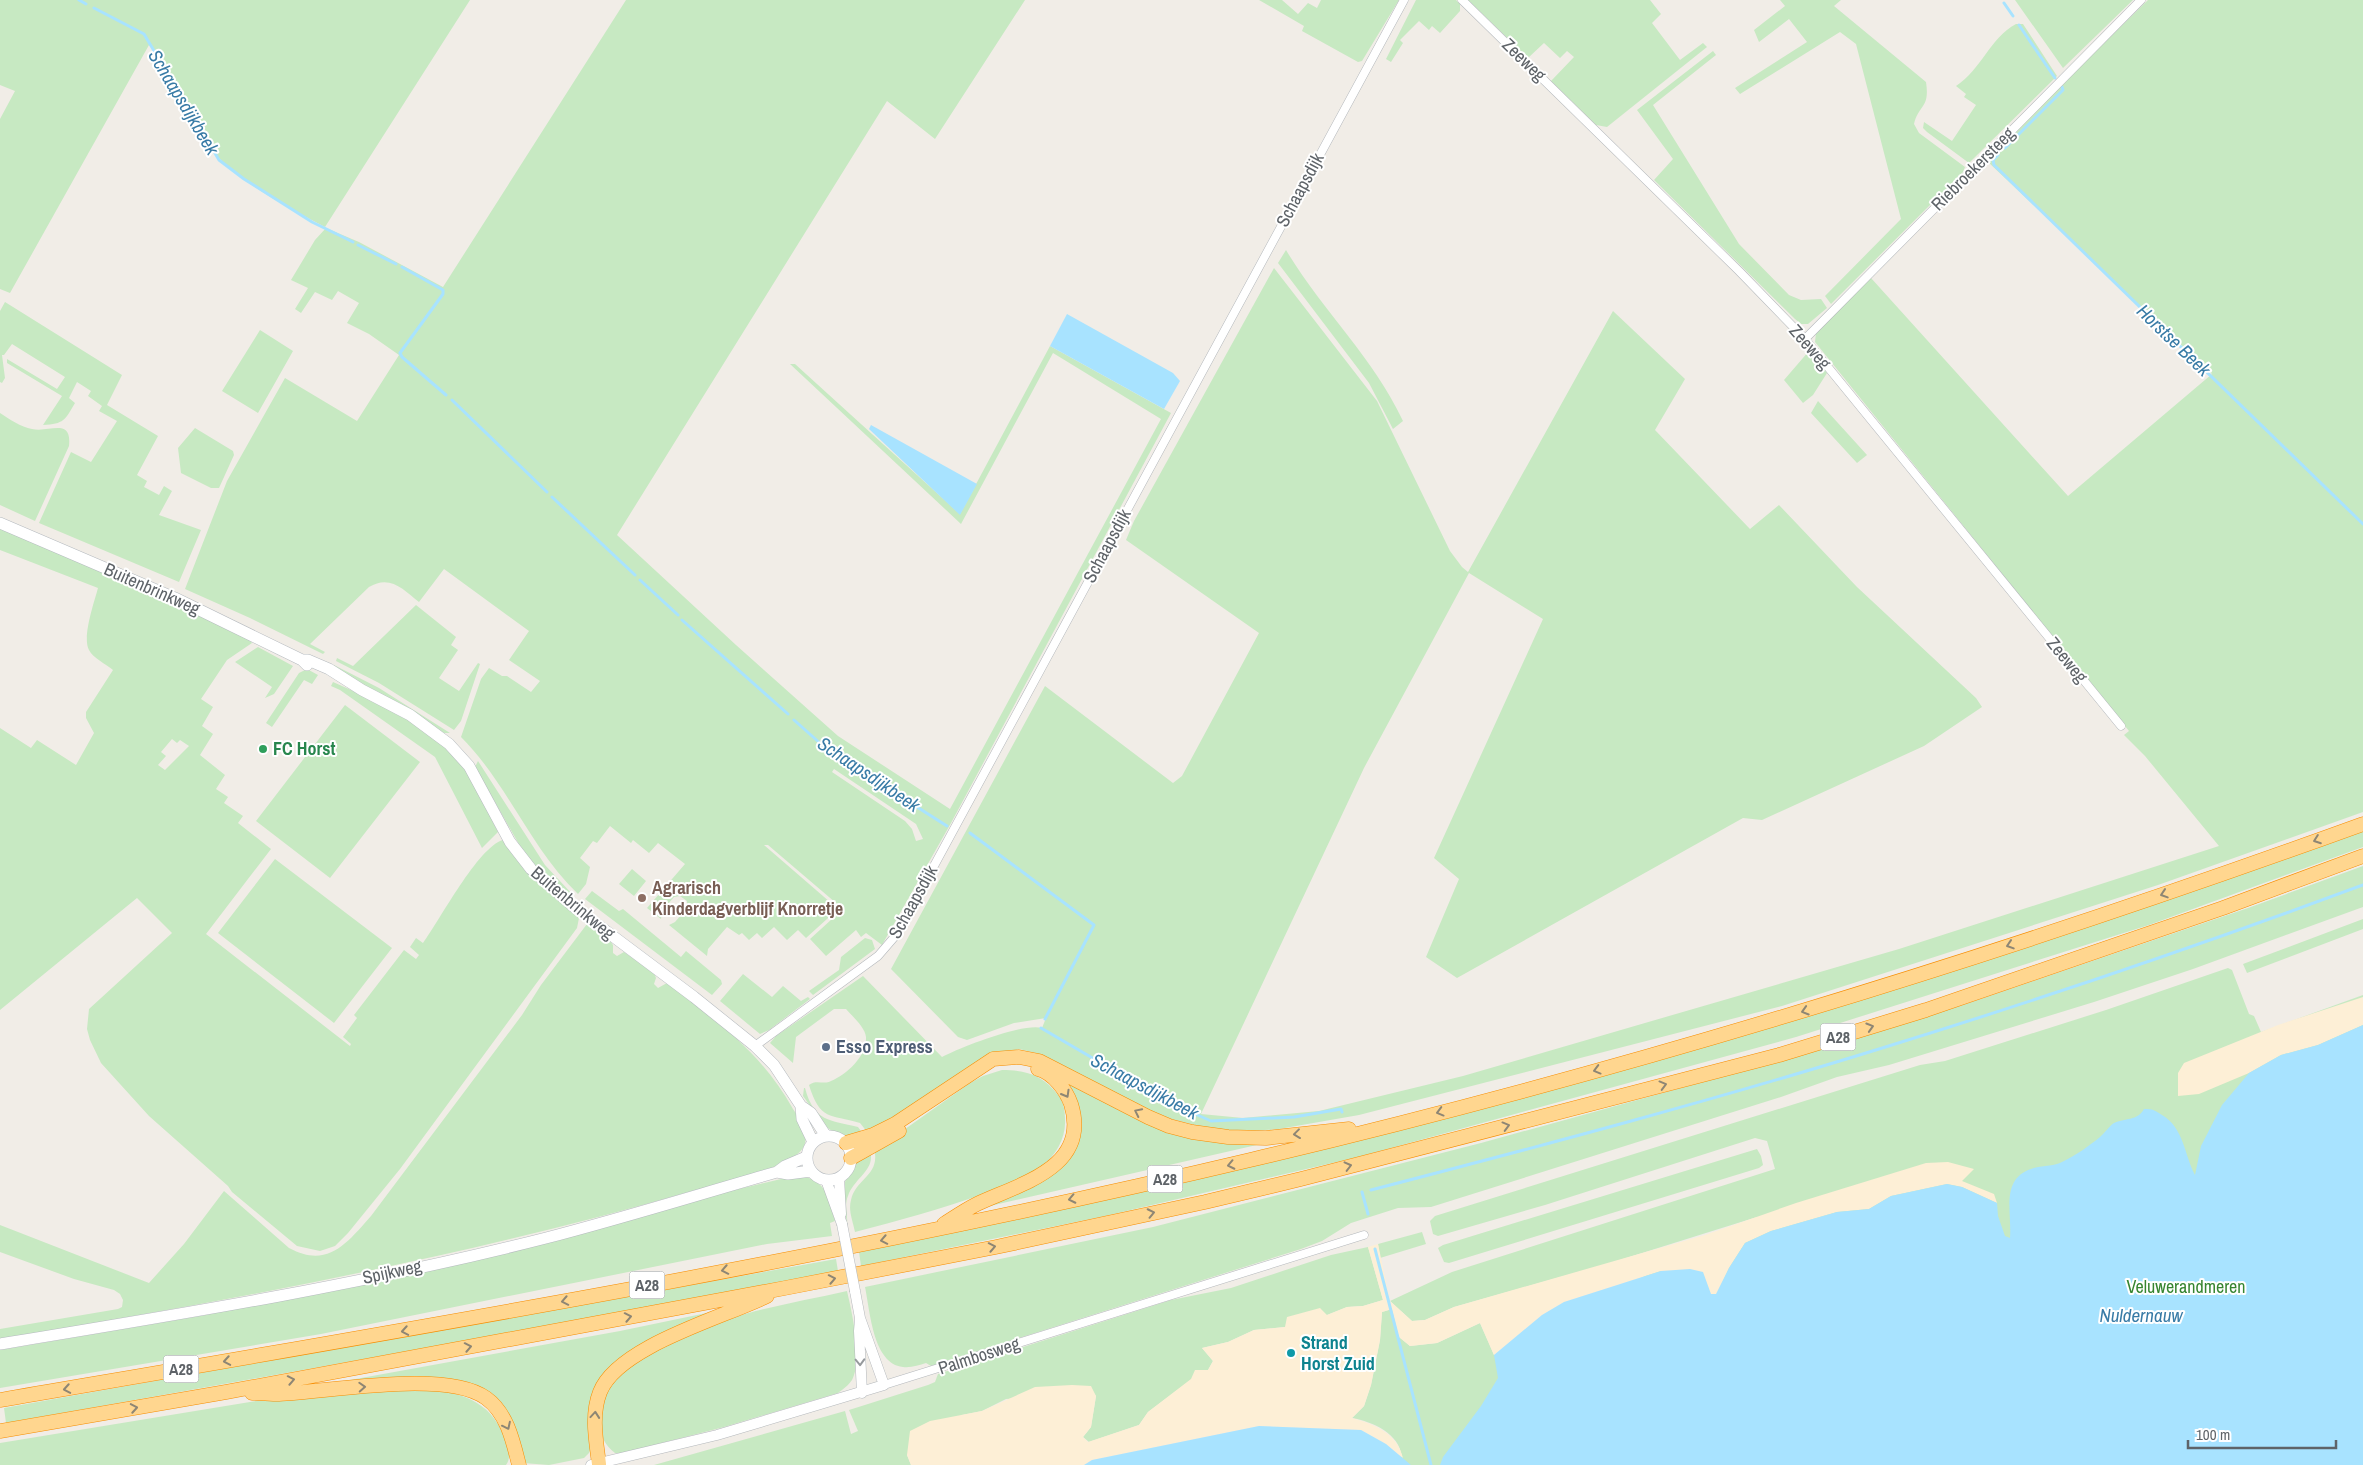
<svg xmlns="http://www.w3.org/2000/svg" width="2363" height="1465" font-family="'Archivo Narrow',sans-serif">
	<style>
		.green { fill: #c7e9c2; fill-rule: evenodd }
		.sand { fill: #fdefd6 }
		.water { fill: #a8e3ff }
		.lines { fill: none; stroke-linecap: round; stroke-linejoin: round }
		.stream { stroke: #a8e3ff; stroke-width: 3 }
		.minor-casing { stroke: #b4b8bc; stroke-width: 9 }
		.tertiary-casing { stroke: #b4b8bc; stroke-width: 11 }
		.secondary-casing { stroke: #b5babf; stroke-width: 12 }
		.motorway-casing { stroke: #f78d00; stroke-width: 15 }
		.minor { stroke: #fff; stroke-width: 8 }
		.tertiary { stroke: #fff; stroke-width: 10 }
		.secondary { stroke: #fff; stroke-width: 11 }
		.motorway { stroke: #ffd68f; stroke-width: 14 }
		.tertiary-bridge-casing { stroke: #b4b8bc; stroke-width: 11; stroke-linecap: butt }
		.tertiary-bridge { stroke: #fff; stroke-width: 10 }
		.oneway { stroke: #8e8674 }
		.oneway2 { stroke: #969a9d }
		.leisure-dot { fill: #2e9e5b; stroke: #fff; stroke-width: 2 }
		.education-dot { fill: #8d6e63; stroke: #fff; stroke-width: 2 }
		.service-dot { fill: #5c6f8a; stroke: #fff; stroke-width: 2 }
		.culture-dot { fill: #0f9aa8; stroke: #fff; stroke-width: 2 }
		.labels { text-anchor: middle; stroke-width: 4; stroke-linejoin: round; paint-order: stroke }
		.shield { fill: #fff; stroke: #8e9295; stroke-width: 1 }
		.shield-label { font-size: 16px; font-weight: bold; fill: #5e6368 }
		.street-label { font-size: 18px; fill: #5e6368; stroke: #fff }
		.leisure-label { font-size: 18px; font-weight: bold; fill: #27864d; stroke: #fff; text-anchor: start }
		.education-label { font-size: 18px; font-weight: bold; fill: #785e54; stroke: #fff; text-anchor: start }
		.service-label { font-size: 18px; font-weight: bold; fill: #4e5e75; stroke: #fff; text-anchor: start }
		.park-label { font-size: 18px; fill: #368530; stroke: #fff }
		.culture-label { font-size: 18px; font-weight: bold; fill: #0d838f; stroke: #fff; text-anchor: start }
		.water-label { font-size: 19px; font-style: italic; fill: #387ba6; stroke: #fff }
	</style>
	<rect width="100%" height="100%" fill="#f1ede7"/>
	<!-- green -->
	<path class="green" d="M0,0H470L325,227C289,208 236,181 211,149L153,48L149,45L10,293L0,289V119L15,91L0,85Z
		M626,0H1025L935,139L887,101L617,535L736,645L838,736L950,809L1161,419L1053,353L961,524L790,364H795L960,514L1050,346L1171,413L951,823L882,945L866,933L861,937L856,930L826,956L810,939L843,909L768,845H764L838,909L806,938L798,930L787,940L774,927L762,938L757,933L749,940L742,933L739,935L727,927L708,949L707,956L669,925L675,922L687,908V901L680,896L674,897L662,911L661,919L647,908L685,864L658,843L649,853L633,840L631,843L610,826L597,843L593,841L580,858L590,867L586,884L578,894C530,848 508,784 461,737L481,679L489,668L502,676H507L531,692L540,681L509,660L529,631L444,569L419,602C404,590 390,574 369,587L310,644L325,652L323,654L250,618L185,589L227,481L285,378L357,421L399,355L369,334L347,323L359,303L338,291L332,300L315,292L301,313L295,309L308,288L291,280L315,240L326,228L359,242L443,287ZM834,769L916,824L923,839L916,841L912,829L905,821L832,772Z
		M1259,0H1282L1298,14L1308,3L1317,8L1321,0H1399L1362,61L1358,62L1302,31L1304,26Z
		M1416,0H1456L1460,4V11L1440,33L1432,26L1429,30L1419,21L1400,40L1403,43L1391,62L1386,59Z
		M1468,0H1650L1661,14L1652,23L1680,60L1703,43L1707,47L1607,127L1596,125L1551,81L1574,57L1567,51L1560,58L1544,43L1528,58Z
		M1780,0H1841L1834,6L1926,82C1930,109 1919,104 1914,124L1919,133L1965,167L1963,172L1831,304L1825,296L1901,219L1856,44L1840,32L1740,94L1735,88L1807,42L1789,19L1759,42L1754,30L1785,6Z
		M2015,0H2133L2063,68Z
		M2148,0H2363V812L2158,885L1782,1006L1359,1115L1279,1129L1237,1132L1215,1130L1171,1119L1144,1108L1060,1064L1036,1053L1019,1049L987,1058L965,1069L895,1117L868,1133L860,1123C830,1114 820,1121 809,1085C816,1079 824,1085 831,1081C847,1074 867,1056 866,1037C865,1027 852,1016 846,1009H834L796,1037L793,1063L770,1043L776,1036L863,976L942,1057C962,1047 1022,1023 1042,1028L1046,1018L1014,1023L967,1040L958,1037L891,969L1045,686L1173,783L1182,776L1259,633L1126,540L1134,521L1274,268L1377,401L1450,551L1462,567L1468,572L1613,311L1685,379L1655,430L1750,529L1779,505L1857,587L1976,698L1982,707L1924,746L1762,820L1743,818L1457,978L1426,957L1459,879L1434,858L1543,619L1469,573L1364,768L1201,1114L1243,1118L1319,1111L1463,1076L1899,949L2219,846L2145,756L2124,735L2129,731L1815,342L1816,333L1871,278L2068,496L2212,374L1987,161L2065,81Z
		M2016,24H2023L2057,76L1969,163L1927,132L1923,128L1924,122L1952,141L1976,105L1964,97L1966,94L1956,86C1981,70 1990,38 2016,24Z
		M1713,51L1716,55L1653,105L1739,244L1789,295L1801,300L1821,299L1827,308L1808,324H1801L1795,319L1654,180L1673,159L1637,110Z
		M1286,250C1321,309 1373,357 1403,421L1393,429L1369,383L1278,263Z
		M5,302L122,375L107,405L158,436L137,475L147,481L144,487L159,495L164,486L172,491L159,515L201,530L179,582L39,523L71,452L91,462L117,421L99,411L102,406L88,396L91,391L77,382L69,398L75,403C65,420 64,424 43,425L62,396L7,363V359L57,389L65,377L12,344L4,355H2L5,378L2,383L0,382V311Z
		M260,330L293,351L258,413L222,391Z
		M1809,351L1827,373L1813,395L1803,403L1784,380Z
		M1818,401L1867,455L1857,463L1811,413Z
		M0,413C9,419 21,427 32,429C49,433 72,417 69,446L35,521L0,505Z
		M195,428L233,451L234,455L219,488H211L181,473L178,448Z
		M0,528L170,601L248,638L252,643L227,660L201,699L213,707L202,726L213,734L200,755L225,775L216,789L228,797L224,803L243,816L238,823L271,849L206,934L350,1046L351,1044L343,1037L357,1018L354,1015L404,950L416,959L419,955L410,947L416,938L423,943C440,920 478,847 503,840L536,881L579,918L577,928L400,1169L348,1233L335,1246L320,1251L297,1246L232,1192L228,1186L149,1116L101,1063L90,1040L87,1029L89,1009L172,933L137,898L0,1010V728L31,748L37,740L76,765L94,733L86,718V712L113,670C106,664 93,658 89,650C82,637 94,603 98,588L0,550ZM172,739L177,743L180,740L189,746L165,770L158,765L166,756L161,752Z
		M416,605L456,637L451,645L458,650L439,678L459,691L478,663L480,664L461,721L454,730L379,683L336,661L337,658L353,666Z
		M258,647L293,666L274,694L265,698L272,687L235,662Z
		M334,665L379,688L450,733H444L411,711L333,669Z
		M307,669L318,675L312,684L304,680L272,727L266,723L299,673Z
		M333,682C380,703 435,727 466,771C479,789 488,812 498,832L482,848L435,757L340,690L331,686Z
		M345,705L420,762L330,878L256,821Z
		M478,761L545,865L573,895L570,897L538,869L520,846L475,767Z
		M2363,829V847L2149,925L1796,1037L1358,1157L1105,1216L861,1266L859,1252L1100,1200L1788,1021Z
		M275,859L392,948L334,1023L218,933Z
		M2363,866V907L2193,969L2094,1002L1889,1065L1837,1077L1781,1097L1431,1207L1398,1208L1351,1223L1322,1241L1301,1249L931,1366L926,1363C919,1365 911,1368 903,1367C873,1364 870,1311 865,1287L1153,1227L1481,1143L1775,1062L1963,1005L2248,908Z
		M632,869L646,881L634,896L619,884Z
		M592,891L619,911L623,909L681,957L686,951L721,980L722,984L712,995L585,899Z
		M2363,919V929L2247,973L2243,964Z
		M587,924L610,941L613,945V953L617,956L624,952L654,973L656,978L654,984L658,988L667,983C718,1022 761,1052 793,1109C799,1118 808,1131 805,1143C801,1167 715,1185 692,1191C465,1257 233,1300 0,1339V1329L118,1309L122,1307L123,1300L120,1294L114,1290L74,1279L0,1252V1225L149,1283L184,1244L224,1191L289,1248C328,1269 347,1243 371,1216L522,1015L541,985Z
		M865,938L872,940L875,949L813,995L809,991L839,970L841,957Z
		M2228,968L2232,970L2249,1014L2254,1016L2261,1032L2363,995V1465H1102L1402,1457C1399,1433 1373,1422 1352,1418L1364,1406L1371,1385L1380,1340L1382,1312L1392,1309L1399,1337L1410,1346L1437,1343L1480,1323L1494,1355L1757,1217L1607,1264L1454,1307L1425,1320L1412,1321L1390,1301L1452,1272L1775,1169L1767,1141L1755,1138L1545,1205L1438,1236L1433,1234L1430,1221L1435,1216L1920,1065L1945,1061L2106,1010Z
		M743,974L772,997L783,986L801,1001L808,997L810,999L769,1030L760,1034L720,1001Z
		M1002,1070C1026,1070 1043,1075 1058,1095C1064,1102 1065,1111 1065,1120C1066,1138 1056,1155 1042,1166C1025,1179 1003,1187 983,1194C941,1209 898,1221 855,1232C853,1221 848,1211 851,1200C856,1178 881,1175 874,1149L884,1144L970,1083L983,1076Z
		M1056,1074L1152,1124L1283,1139L968,1211L1042,1180L1077,1130Z
		M804,1088H805C814,1122 830,1120 858,1127L864,1135C827,1140 822,1122 803,1096Z
		M1757,1149L1761,1156L1763,1165L1759,1168L1449,1263L1444,1262L1438,1248L1443,1245Z
		M870,1151C876,1170 854,1178 848,1196C844,1205 848,1215 847,1223C841,1187 840,1175 870,1151Z
		M794,1176C825,1176 828,1195 835,1221L830,1223L832,1236L767,1244L321,1334L0,1388V1350L206,1315Z
		M1422,1232L1426,1244L1380,1258L1378,1244Z
		M1368,1247L1383,1300L1363,1306L1347,1307L1327,1315L1285,1327L1254,1330L1228,1342L1202,1348L1213,1361L1208,1370L1192,1379L1148,1412L1139,1425L1089,1442L1083,1437L1091,1427L1096,1396L1092,1391L1006,1399L982,1411L962,1415L907,1455L911,1465H654L845,1411L851,1434L858,1431L849,1410L928,1385L935,1382L938,1374L1171,1300L1231,1288L1331,1255Z
		M836,1259L838,1271L632,1311L6,1423L4,1408Z
		M847,1291C852,1313 863,1359 852,1380C848,1386 843,1389 838,1393L724,1427L623,1453H615C602,1444 597,1427 601,1412C604,1403 606,1392 612,1384C624,1369 641,1359 658,1350C680,1339 704,1327 728,1319C766,1307 807,1300 847,1291Z
		M721,1310L643,1347L592,1398L588,1420L591,1447L589,1453L584,1458L549,1465L523,1463L486,1393L317,1386L620,1331Z
		M429,1389C465,1393 495,1404 506,1443C509,1451 511,1458 506,1465H0V1443L262,1400L345,1392Z"/>
	<!-- sand -->
	<path class="sand" d="M2363,997V1025L2318,1045L2281,1055L2249,1073L2199,1094L2178,1096V1073L2184,1063L2278,1025Z
		M1948,1162L1974,1169L1962,1181L1994,1194L1997,1203L1962,1187L1947,1184L1891,1196L1869,1209L1837,1212L1771,1231L1745,1243L1729,1268L1717,1294L1711,1295L1661,1271L1564,1302L1542,1315L1494,1355L1480,1323L1437,1343L1410,1346L1399,1337L1392,1309L1382,1312L1380,1340L1371,1385L1364,1406L1352,1418C1374,1424 1397,1433 1403,1458L1386,1444L1361,1430L1259,1426L1092,1460L1084,1465H911L907,1455L910,1431L930,1421L982,1411L1035,1387L1072,1385L1091,1386L1096,1396L1091,1427L1083,1437L1088,1442L1139,1425L1148,1412L1191,1379L1195,1370H1208L1213,1361L1202,1348L1228,1342L1254,1330L1285,1327L1287,1317L1320,1308L1327,1315L1347,1307L1363,1306L1383,1300L1368,1247L1378,1244L1390,1301L1412,1321L1425,1320L1454,1307L1705,1235L1796,1203L1926,1163Z"/>
	<!-- water -->
	<path class="water" d="M1067,314L1173,373L1180,381L1164,409L1050,346Z
		M871,425L977,484L960,515L869,429Z
		M2363,1025V1465H1440L1443,1457L1481,1406L1498,1378L1494,1355L1542,1315L1564,1302L1661,1271L1690,1269L1703,1272L1711,1294H1716L1729,1268L1745,1243L1771,1231L1837,1212L1869,1209L1891,1196L1947,1184L1962,1187L1997,1203L1998,1216L2005,1236L2010,1238C2012,1213 2001,1182 2028,1170C2039,1165 2052,1167 2062,1162C2075,1156 2089,1146 2100,1137C2105,1133 2109,1126 2114,1123C2124,1118 2138,1121 2144,1109C2154,1109 2154,1110 2162,1115C2184,1128 2184,1154 2195,1175L2201,1146L2222,1105L2249,1073L2281,1055L2318,1045Z
		M1259,1426L1361,1430L1386,1444L1411,1465H1084L1092,1460Z"/>
	<g class="lines">
		<!-- stream -->
		<path class="stream" d="M79,0L86,4
			M2004,3L2013,16
			M94,8L144,34L219,160L244,179L312,222L353,242
			M2019,25L2055,78
			M2005,148L2063,90L2062,87
			M1998,155L1993,160L1994,165L2363,524
			M358,245L396,264
			M402,267L443,290V294L400,353L402,357L446,395
			M452,400L547,492
			M552,497L635,575
			M640,580L678,615
			M682,620L788,714
			M794,720L830,752L947,826
			M970,833L1094,925L1045,1019
			M1041,1028L1168,1102L1211,1121L1294,1117L1341,1109L1342,1112
			M1371,1190C1541,1146 1711,1101 1879,1049C2042,999 2203,944 2363,885
			M1362,1192L1368,1214
			M1375,1249L1431,1465"/>
		<!-- minor casing -->
		<g class="minor-casing">
			<path id="minor" d="M1462,0L1739,271L1805,339L2121,726
				M1805,339L2141,0
				M755,1046L878,956L897,934L1404,0
				M884,1385L1364,1235"/>
		</g>
		<!-- tertiary casing -->
		<g class="tertiary-casing">
			<path id="tertiary" d="M839,1178L841,1214
				M826,1180L842,1224
				M860,1319L859,1331L862,1393
				M591,1465L717,1435L884,1385L860,1318L855,1291"/>
		</g>
		<!-- secondary casing -->
		<g class="secondary-casing">
			<path id="secondary" d="M0,523L175,598L302,660L307,665
				M302,660H308L329,669L362,690L410,715L449,744L469,766L510,842L531,869L574,907L694,997L755,1046L774,1065L801,1106L811,1113L826,1136
				M801,1106L802,1119L813,1142
				M807 1158a22 22 0 1 1 44 0a22 22 0 1 1-44 0Z
				M777,1172L785,1166L806,1157
				M0,1344C182,1314 366,1284 546,1238C623,1218 700,1194 777,1172L788,1174L811,1171"/>
		</g>
		<!-- motorway casing -->
		<g class="motorway-casing">
			<path id="motorway" d="M846,1143L873,1135L895,1124L993,1059L1019,1057L1039,1061L1148,1117L1169,1126L1192,1132L1228,1137L1266,1138L1349,1129
				M851,1158L899,1131
				M944,1224C955,1217 965,1210 977,1204C1019,1184 1091,1168 1071,1104C1066,1090 1053,1073 1038,1069
				M252,1393C261,1393 270,1394 279,1394C328,1392 446,1369 486,1398C507,1413 513,1441 519,1465
				M0,1400C418,1328 837,1258 1250,1160C1628,1071 1999,956 2363,824
				M0,1431L226,1392L785,1288L996,1247L1205,1202L1301,1179L1779,1055L1926,1010L2223,908L2363,856
				M599,1464C596,1440 591,1415 600,1392C618,1346 725,1317 767,1296"/>
		</g>
		<!-- minor -->
		<use href="#minor" class="minor"/>
		<!-- tertiary -->
		<use href="#tertiary" class="tertiary"/>
		<!-- secondary -->
		<use href="#secondary" class="secondary"/>
		<!-- motorway -->
		<use href="#motorway" class="motorway"/>
		<!-- tertiary-bridge casing -->
		<g class="tertiary-bridge-casing">
			<path id="tertiary-bridge" d="M842,1224L855,1291"/>
		</g>
		<!-- tertiary-bridge -->
		<use href="#tertiary-bridge" class="tertiary-bridge"/>
	</g>
	<!-- one-way arrows -->
	<defs><path id="oneway-chevron" d="M-2-3.5L2.5 0L-2 3.5" fill="none" stroke-width="1.6" stroke-linecap="round" stroke-linejoin="round" transform="scale(1.25)"/></defs>
	<g class="oneway">
		<use href="#oneway-chevron" transform="translate(2317 840) rotate(160)"/>
		<use href="#oneway-chevron" transform="translate(2164 894) rotate(162)"/>
		<use href="#oneway-chevron" transform="translate(2010 945) rotate(162)"/>
		<use href="#oneway-chevron" transform="translate(1805 1011) rotate(163)"/>
		<use href="#oneway-chevron" transform="translate(1870 1027) rotate(-17)"/>
		<use href="#oneway-chevron" transform="translate(1597 1070) rotate(165)"/>
		<use href="#oneway-chevron" transform="translate(1663 1085) rotate(-15)"/>
		<use href="#oneway-chevron" transform="translate(1066 1094) rotate(60)"/>
		<use href="#oneway-chevron" transform="translate(1138 1112) rotate(-154)"/>
		<use href="#oneway-chevron" transform="translate(1440 1112) rotate(165)"/>
		<use href="#oneway-chevron" transform="translate(1506 1126) rotate(-15)"/>
		<use href="#oneway-chevron" transform="translate(1297 1134) rotate(173)"/>
		<use href="#oneway-chevron" transform="translate(1231 1165) rotate(168)"/>
		<use href="#oneway-chevron" transform="translate(1348 1166) rotate(-14)"/>
		<use href="#oneway-chevron" transform="translate(1072 1199) rotate(168)"/>
		<use href="#oneway-chevron" transform="translate(1151 1213) rotate(-12)"/>
		<use href="#oneway-chevron" transform="translate(884 1240) rotate(169)"/>
		<use href="#oneway-chevron" transform="translate(992 1247) rotate(-11)"/>
		<use href="#oneway-chevron" transform="translate(725 1270) rotate(169)"/>
		<use href="#oneway-chevron" transform="translate(832 1279) rotate(-11)"/>
		<use href="#oneway-chevron" transform="translate(565 1301) rotate(169)"/>
		<use href="#oneway-chevron" transform="translate(628 1317) rotate(-11)"/>
		<use href="#oneway-chevron" transform="translate(405 1331) rotate(170)"/>
		<use href="#oneway-chevron" transform="translate(468 1347) rotate(-11)"/>
		<use href="#oneway-chevron" transform="translate(227 1361) rotate(170)"/>
		<use href="#oneway-chevron" transform="translate(291 1380) rotate(-11)"/>
		<use href="#oneway-chevron" transform="translate(362 1387) rotate(-3)"/>
		<use href="#oneway-chevron" transform="translate(67 1389) rotate(170)"/>
		<use href="#oneway-chevron" transform="translate(134 1408) rotate(-10)"/>
		<use href="#oneway-chevron" transform="translate(595 1415) rotate(-85)"/>
		<use href="#oneway-chevron" transform="translate(507 1426) rotate(64)"/>
	</g>
	<use class="oneway2" href="#oneway-chevron" transform="translate(860 1362) rotate(88)"/>
	<!-- markers -->
	<circle class="leisure-dot" cx="263" cy="749" r="5"/>
	<circle class="education-dot" cx="642" cy="898" r="5"/>
	<circle class="service-dot" cx="826" cy="1047" r="5"/>
	<circle class="culture-dot" cx="1291" cy="1353" r="5"/>
	<g class="labels">
		<!-- shield labels -->
		<g class="shield">
			<rect x="1820.5" y="1023.5" width="35" height="27" rx="4"/>
			<rect x="1147.5" y="1165.5" width="35" height="27" rx="4"/>
			<rect x="629.5" y="1271.5" width="35" height="27" rx="4"/>
			<rect x="163.5" y="1355.5" width="35" height="27" rx="4"/>
		</g>
		<g class="shield-label">
			<text x="1838" y="1043">A28</text>
			<text x="1165" y="1185">A28</text>
			<text x="647" y="1291">A28</text>
			<text x="181" y="1375">A28</text>
		</g>
		<!-- street labels -->
		<g class="street-label">
			<text transform="translate(1524 60) rotate(44)" y="6">Zeeweg</text>
			<text transform="translate(1973 169) rotate(-45)" y="6">Riebroekersteeg</text>
			<text transform="translate(1300 190) rotate(-62)" y="6">Schaapsdijk</text>
			<text transform="translate(1810 347) rotate(49)" y="6">Zeeweg</text>
			<text transform="translate(1107 546) rotate(-62)" y="6">Schaapsdijk</text>
			<text transform="translate(152 589) rotate(24)" y="6">Buitenbrinkweg</text>
			<text transform="translate(2067 660) rotate(51)" y="6">Zeeweg</text>
			<text transform="translate(913 902) rotate(-61)" y="6">Schaapsdijk</text>
			<text transform="translate(573 903) rotate(40)" y="6">Buitenbrinkweg</text>
			<text transform="translate(392 1272) rotate(-12)" y="6">Spijkweg</text>
			<text transform="translate(979 1356) rotate(-18)" y="6">Palmbosweg</text>
		</g>
		<!-- leisure labels -->
		<g class="leisure-label">
			<text x="273" y="755">FC Horst</text>
		</g>
		<!-- education labels -->
		<g class="education-label">
			<text x="652" y="894">Agrarisch<tspan x="652" dy="21">Kinderdagverblijf Knorretje</tspan></text>
		</g>
		<!-- service labels -->
		<g class="service-label">
			<text x="836" y="1053">Esso Express</text>
		</g>
		<!-- park labels -->
		<g class="park-label">
			<text x="2186" y="1293">Veluwerandmeren</text>
		</g>
		<!-- culture labels -->
		<g class="culture-label">
			<text x="1301" y="1349">Strand<tspan x="1301" dy="21">Horst Zuid</tspan></text>
		</g>
		<!-- water labels -->
		<g class="water-label">
			<text transform="translate(184 102) rotate(59)" y="7">Schaapsdijkbeek</text>
			<text transform="translate(2174 340) rotate(44)" y="7">Horstse Beek</text>
			<text transform="translate(869 774) rotate(34)" y="7">Schaapsdijkbeek</text>
			<text transform="translate(1145 1086) rotate(28)" y="7">Schaapsdijkbeek</text>
			<text x="2141" y="1322">Nuldernauw</text>
		</g>
	</g>
	<!-- scale -->
	<path d="M2188 1440v8h148v-8" fill="none" stroke="#5e6368" stroke-width="2.5"/>
	<text x="2196" y="1440" font-size="15" fill="#5e6368" stroke="#ffffff" stroke-width="4" paint-order="stroke">100 m</text>
</svg>
